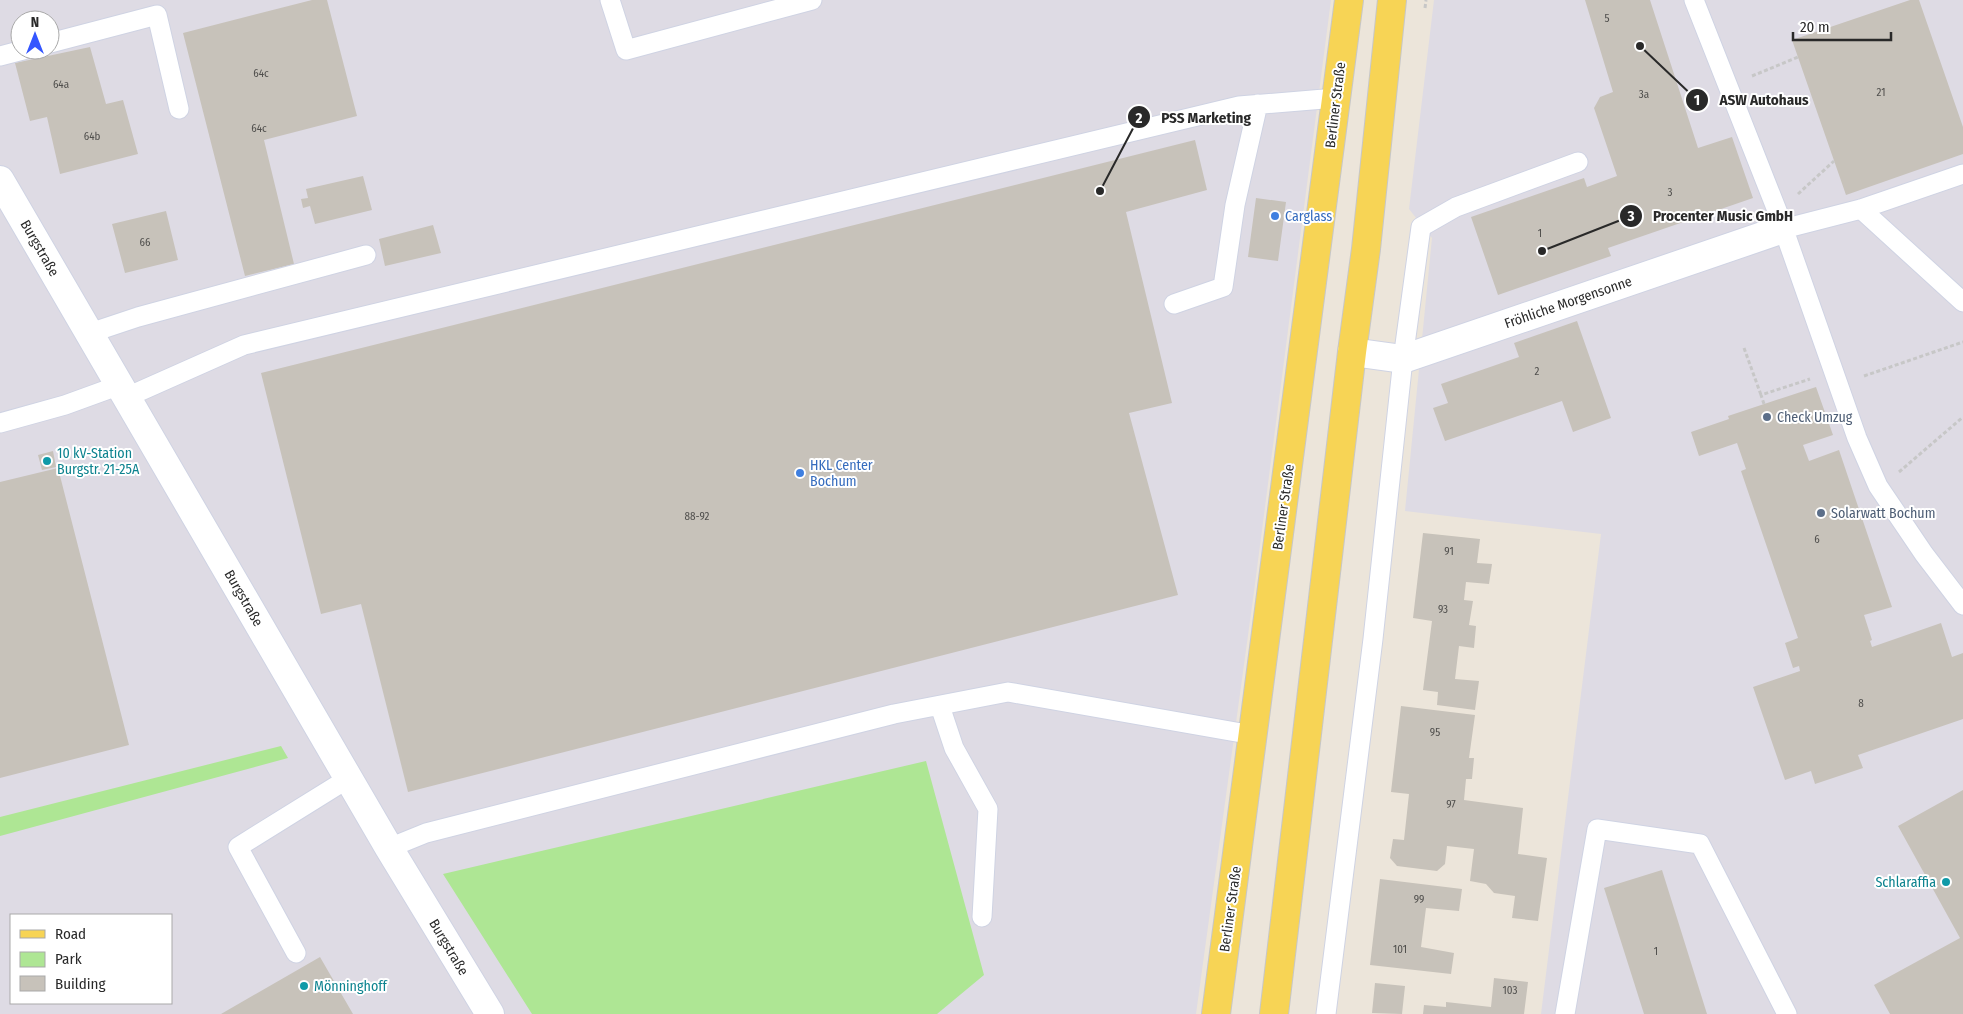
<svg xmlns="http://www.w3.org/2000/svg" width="1963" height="1014" font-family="'Fira Sans Condensed',sans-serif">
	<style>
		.industrial { fill: #dedbe4; fill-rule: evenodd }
		.green { fill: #aee694 }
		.building { fill: #c7c2ba }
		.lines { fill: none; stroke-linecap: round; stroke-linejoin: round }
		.lane-casing { stroke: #cfd3e3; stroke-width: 21 }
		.street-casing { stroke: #cfd3e3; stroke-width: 30 }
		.primary-casing { stroke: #c7c7c7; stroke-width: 30 }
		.path { stroke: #c7c7c7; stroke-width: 3; stroke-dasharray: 4 2.5; stroke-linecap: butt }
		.lane { stroke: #fff; stroke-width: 19 }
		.street { stroke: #fff; stroke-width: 28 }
		.primary { stroke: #f7d455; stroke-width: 28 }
		.shop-dot { fill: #3f7fe0; stroke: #fff; stroke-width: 2 }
		.service-dot { fill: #5c6f8a; stroke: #fff; stroke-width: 2 }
		.culture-dot { fill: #0f9aa8; stroke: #fff; stroke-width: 2 }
		.labels { text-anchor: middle; stroke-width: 4; stroke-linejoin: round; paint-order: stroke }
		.number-label { font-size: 11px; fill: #504f4d }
		.street-label { font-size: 14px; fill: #292929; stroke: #fff }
		.shop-label { font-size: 14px; fill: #366cbe; stroke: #fff; text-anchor: start }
		.service-label { font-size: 14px; fill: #4e5e75; stroke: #fff; text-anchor: start }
		.culture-label { font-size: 14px; fill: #0d838f; stroke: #fff; text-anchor: start }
		.leader { fill: none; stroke: #292929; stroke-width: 2 }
		.callout-dot { fill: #292929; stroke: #fff; stroke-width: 2 }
		.mark-label { font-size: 15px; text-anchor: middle; font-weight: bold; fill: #fff }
		.callout-label { font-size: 15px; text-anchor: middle; font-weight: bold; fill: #292929; stroke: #fff; stroke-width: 4; stroke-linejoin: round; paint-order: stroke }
	</style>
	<rect width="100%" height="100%" fill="#ece5da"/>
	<!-- industrial -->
	<path class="industrial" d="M0,0H1331L1253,599L1196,1014H0ZM20,20H50V50H20ZM11,915H171V1003H11Z
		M1434,0H1963V1014H1541L1601,534L1405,511L1432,238L1409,209Z"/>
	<!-- green -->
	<path class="green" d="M281,746L288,758L0,836V817Z
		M926,761L984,975L937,1014H532L443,874Z"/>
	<!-- building -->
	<path class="building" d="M312,0H327L357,116L264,140L294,264L245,276L183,33Z
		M1585,0H1650L1698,148L1732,137L1753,198L1608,248L1611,256L1498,295L1471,217L1584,178L1587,187L1617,176L1594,108L1600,97L1613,92Z
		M1910,0H1919L1963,127V154L1846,195L1792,40Z
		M90,47L106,104L123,100L138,154L60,174L47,117L30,121L15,63Z
		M1195,140L1207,190L1126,212L1172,403L1129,413L1178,595L408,792L361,604L321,614L261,373Z
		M363,176L372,210L315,224L310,206L303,208L301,199L308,198L306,189Z
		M1256,198L1286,202L1278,261L1248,257Z
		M166,211L178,260L125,273L112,224Z
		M433,225L441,253L385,266L379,239Z
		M1577,321L1611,418L1573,432L1562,401L1445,441L1433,408L1448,403L1441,384L1519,357L1514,343Z
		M1816,387L1833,435L1803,445L1809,461L1839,450L1892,607L1864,615L1872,640L1870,641L1872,647L1941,623L1952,657L1963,653V719L1858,755L1863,768L1815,784L1811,771L1785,780L1753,687L1800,671L1799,666L1793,668L1785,643L1798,638L1741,471L1746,469L1737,443L1699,456L1691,432L1729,419L1728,416Z
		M53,451L56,467L42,470L38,455Z
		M58,468L129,745L0,778V482Z
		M1423,533L1480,539L1477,563L1492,564L1489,584L1466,582L1464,600L1473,601L1469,625L1476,626L1474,648L1459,646L1455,679L1479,681L1475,710L1437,705L1438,692L1423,690L1432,621L1413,618Z
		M1401,706L1475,715L1469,758H1474L1472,779H1466L1464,800L1523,808L1518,854L1547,858L1538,921L1512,918L1515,896L1494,893L1486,884L1470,881L1474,849L1447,846L1445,864L1437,871L1397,866L1390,858L1393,839L1404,840L1409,794L1391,792Z
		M1963,790V1014H1890L1874,985L1960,938L1898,826Z
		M1662,870L1707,1014H1644L1604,888Z
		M1380,879L1462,889L1459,911L1426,908L1421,947L1454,953L1451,974L1370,965Z
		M320,957L353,1014H221Z
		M1494,978L1528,982L1524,1014H1423L1424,1005L1446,1007V1002L1491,1007Z
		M1375,983L1405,986L1402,1014L1372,1013Z"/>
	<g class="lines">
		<!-- lane casing -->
		<g class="lane-casing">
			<path id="lane" d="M610,0L626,50L812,0
				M1694,0L1778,213L1857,438L1878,486L1924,554L1963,605
				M50,43L157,15L179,109
				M0,56L23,50
				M1861,209L1963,302
				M1783,229L1861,209L1963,174
				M1174,304L1223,287L1235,205L1258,104
				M90,333L138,317L366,255
				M127,397L244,345L1239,106L1336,98
				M0,423L65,405L120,385
				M940,706L954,748L988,809L982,917
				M389,848L426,833L894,714L1008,692L1253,735
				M296,953L238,847L349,778
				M1326,1014L1373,639L1403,359L1421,227L1456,207L1578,162
				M1565,1014L1597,829L1700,844L1787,1014"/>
		</g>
		<!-- street casing -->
		<g class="street-casing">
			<path id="street" d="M0,180L389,848L490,1014
				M1352,352L1403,359L1783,229"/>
		</g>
		<!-- primary casing -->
		<g class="primary-casing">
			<path id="primary" d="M1216,1014L1349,0
				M1274,1014L1352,352L1366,249L1392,0"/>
		</g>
		<!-- path -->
		<path class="path" d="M1425,8L1426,0
			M1752,76L1798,57
			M1798,194L1834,161
			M1744,348L1761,395
			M1864,376L1963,342
			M1764,404L1761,395L1810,379
			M1899,472L1963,417"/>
		<!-- lane -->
		<use href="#lane" class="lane"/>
		<!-- street -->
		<use href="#street" class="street"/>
		<!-- primary -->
		<use href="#primary" class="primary"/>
	</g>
	<!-- markers -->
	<g class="shop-dot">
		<circle cx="1275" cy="216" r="5"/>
		<circle cx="800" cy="473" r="5"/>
	</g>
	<g class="service-dot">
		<circle cx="1767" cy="417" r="5"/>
		<circle cx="1821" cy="513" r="5"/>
	</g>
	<g class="culture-dot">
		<circle cx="47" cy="461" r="5"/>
		<circle cx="1946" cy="882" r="5"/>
		<circle cx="304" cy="986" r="5"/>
	</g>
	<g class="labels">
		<!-- number labels -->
		<g class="number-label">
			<text x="1607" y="22">5</text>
			<text x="261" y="77">64c</text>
			<text x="61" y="88">64a</text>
			<text x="1881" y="96">21</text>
			<text x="1644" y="98">3a</text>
			<text x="259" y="132">64c</text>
			<text x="92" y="140">64b</text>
			<text x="1670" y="196">3</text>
			<text x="1540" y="237">1</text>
			<text x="145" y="246">66</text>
			<text x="1537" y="375">2</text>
			<text x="697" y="520">88-92</text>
			<text x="1817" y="543">6</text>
			<text x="1449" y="555">91</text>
			<text x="1443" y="613">93</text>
			<text x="1861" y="707">8</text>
			<text x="1435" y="736">95</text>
			<text x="1451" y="808">97</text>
			<text x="1419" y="903">99</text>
			<text x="1400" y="953">101</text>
			<text x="1656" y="955">1</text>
			<text x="1510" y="994">103</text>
		</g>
		<!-- street labels -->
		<g class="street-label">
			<text transform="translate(1335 105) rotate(-83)" y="5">Berliner Straße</text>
			<text transform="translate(40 248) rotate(60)" y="5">Burgstraße</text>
			<text transform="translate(1568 302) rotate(-19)" y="5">Fröhliche Morgensonne</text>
			<text transform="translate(1283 507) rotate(-82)" y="5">Berliner Straße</text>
			<text transform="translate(244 598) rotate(60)" y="5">Burgstraße</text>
			<text transform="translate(1230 909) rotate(-82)" y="5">Berliner Straße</text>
			<text transform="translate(449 947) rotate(59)" y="5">Burgstraße</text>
		</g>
		<!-- shop labels -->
		<g class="shop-label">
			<text x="1285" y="221">Carglass</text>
			<text x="810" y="470">HKL Center<tspan x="810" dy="16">Bochum</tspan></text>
		</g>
		<!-- service labels -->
		<g class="service-label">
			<text x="1777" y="422">Check Umzug</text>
			<text x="1831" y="518">Solarwatt Bochum</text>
		</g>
		<!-- culture labels -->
		<g class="culture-label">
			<text x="57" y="458">10 kV-Station<tspan x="57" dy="16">Burgstr. 21-25A</tspan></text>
			<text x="1936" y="887" text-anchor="end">Schlaraffia</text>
			<text x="314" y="991">Mönninghoff</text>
		</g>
	</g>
	<!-- callouts -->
	<path class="leader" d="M1640 46L1697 100M1100 191L1139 117M1542 251L1631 216"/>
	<g class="callout-dot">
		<circle cx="1640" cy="46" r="5"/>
		<circle cx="1100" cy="191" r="5"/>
		<circle cx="1542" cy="251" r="5"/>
		<circle cx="1697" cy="100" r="12"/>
		<circle cx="1139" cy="117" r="12"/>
		<circle cx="1631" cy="216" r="12"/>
	</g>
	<g class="mark-label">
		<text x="1697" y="105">1</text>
		<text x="1139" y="123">2</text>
		<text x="1631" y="221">3</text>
	</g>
	<g class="callout-label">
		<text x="1764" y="105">ASW Autohaus</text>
		<text x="1206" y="123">PSS Marketing</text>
		<text x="1723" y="221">Procenter Music GmbH</text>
	</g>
	<!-- legend -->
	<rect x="10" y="914" width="162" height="90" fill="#ffffff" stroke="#a9a9a9"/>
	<rect x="20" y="930" width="25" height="8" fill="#f7d455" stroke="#a9a9a9"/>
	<text x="55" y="939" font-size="15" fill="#292929">Road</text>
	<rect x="20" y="952" width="25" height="15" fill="#aee694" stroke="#a9a9a9"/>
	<text x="55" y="964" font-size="15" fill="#292929">Park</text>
	<rect x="20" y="976" width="25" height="15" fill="#c7c2ba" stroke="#a9a9a9"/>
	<text x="55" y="989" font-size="15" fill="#292929">Building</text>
	<!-- north arrow -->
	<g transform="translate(35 35)"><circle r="24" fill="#ffffff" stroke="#a9a9a9"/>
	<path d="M0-4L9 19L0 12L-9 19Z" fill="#3456ff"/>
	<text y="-8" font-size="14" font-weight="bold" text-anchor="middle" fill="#292929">N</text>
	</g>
	<!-- scale -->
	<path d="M1793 32v8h98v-8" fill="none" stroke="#292929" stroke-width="2.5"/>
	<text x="1800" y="32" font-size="15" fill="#292929" stroke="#ffffff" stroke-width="4" paint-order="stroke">20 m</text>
</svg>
